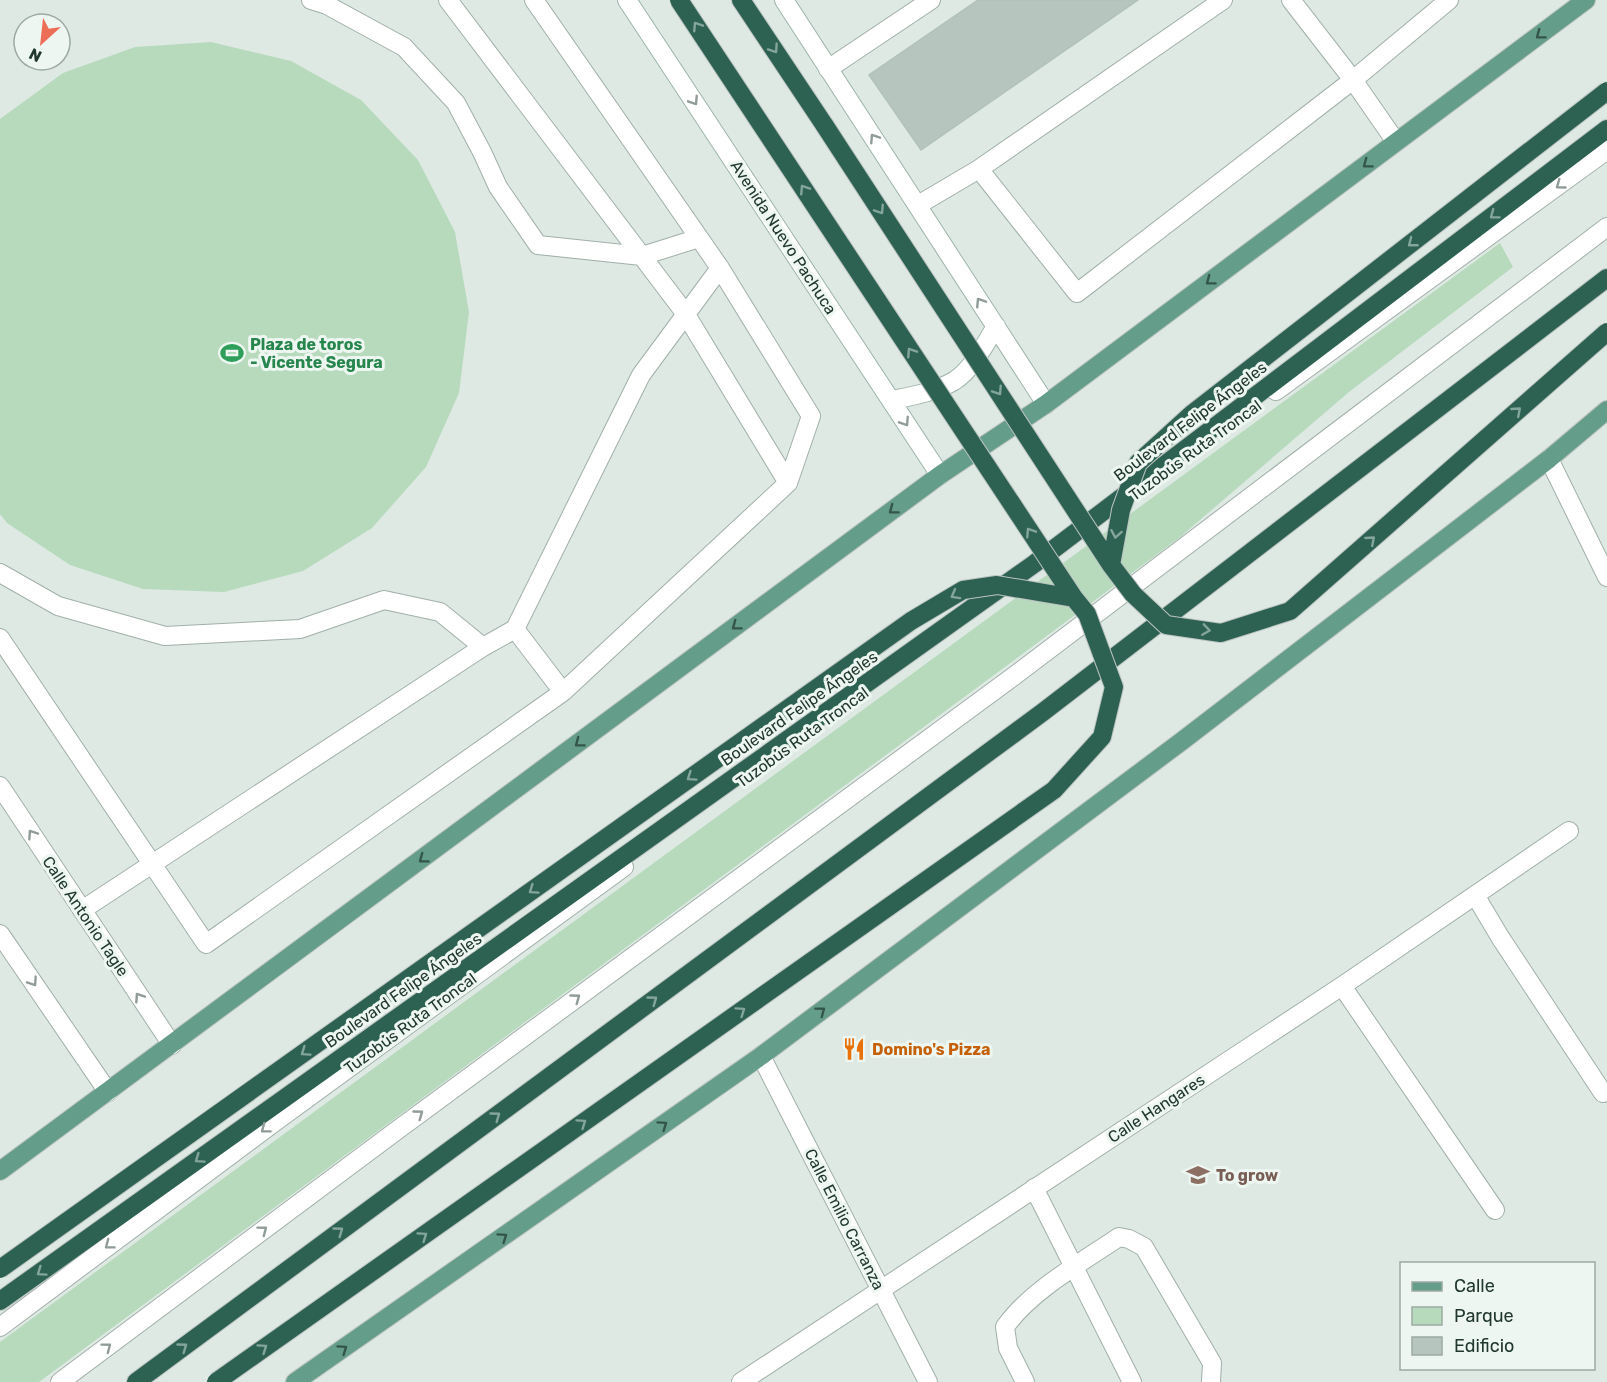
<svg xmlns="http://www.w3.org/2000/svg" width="1607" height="1382" font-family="Rubik,sans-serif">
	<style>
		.green { fill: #b7dabd }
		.building { fill: #b6c6be; stroke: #b1c2b9; stroke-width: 1.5 }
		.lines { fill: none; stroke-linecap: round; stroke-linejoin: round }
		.lane-casing { stroke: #a1b0a9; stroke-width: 20 }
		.street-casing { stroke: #a1b0a9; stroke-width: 20 }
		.secondary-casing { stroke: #9db4aa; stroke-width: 20 }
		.primary-casing { stroke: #bcc3c1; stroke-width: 20 }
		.highway-casing { stroke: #bcc3c1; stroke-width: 20 }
		.lane { stroke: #fff; stroke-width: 18 }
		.street { stroke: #fff; stroke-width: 18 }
		.secondary { stroke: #fff; stroke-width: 18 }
		.primary { stroke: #649d89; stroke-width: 18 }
		.highway { stroke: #2d6252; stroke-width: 18 }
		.highway-bridge-casing { stroke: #bcc3c1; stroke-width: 20; stroke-linecap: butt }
		.highway-bridge { stroke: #2d6252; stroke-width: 18 }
		.oneway { stroke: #84a59a }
		.oneway2 { stroke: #34564a }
		.oneway3 { stroke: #909c97 }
		.labels { text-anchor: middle; stroke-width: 6; stroke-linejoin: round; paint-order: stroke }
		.street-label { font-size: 16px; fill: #20382f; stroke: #eef6f1 }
		.leisure-label { font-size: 16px; font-weight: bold; fill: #27864d; stroke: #eef6f1; text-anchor: start }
		.food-label { font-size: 16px; font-weight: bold; fill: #c56008; stroke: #eef6f1; text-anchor: start }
		.education-label { font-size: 16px; font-weight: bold; fill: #785e54; stroke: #eef6f1; text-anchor: start }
	</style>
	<rect width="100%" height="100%" fill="#dee9e3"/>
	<!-- green -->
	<path class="green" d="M211,42L291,61L361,100L418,160L455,232L469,312L459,393L426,467L372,528L303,571L224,592L143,589L70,565L7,523L0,514V119L63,73L135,47Z
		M1500,243L1513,267L1349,392L1179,538L39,1382H0V1342Z"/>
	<!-- building -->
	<path class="building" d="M978,0H1138L921,150L869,75Z"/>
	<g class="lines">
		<!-- lane casing -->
		<g class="lane-casing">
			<path id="lane" d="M311,0L327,5L404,47L456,103L482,152L498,187L538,245L642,256L699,238
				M448,0L685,313L788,483
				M534,0L720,268L811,416L788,483L563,692
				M1291,0L1353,80L1396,142
				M828,69L931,0
				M979,169L1077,293L1353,80L1449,0
				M918,205L979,169L1223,0
				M1276,391L1607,150
				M0,573L58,606L165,636L300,629L384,600L440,612L483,647L515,629L641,375L720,268
				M0,638L206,944L563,692L515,629
				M82,910L483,647
				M1034,1188L1132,1382
				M0,1327L272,1124L624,867
				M60,1382L396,1131L1014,676L1607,227
				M1025,1382L1008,1348L1005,1327C1030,1291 1082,1262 1119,1237L1129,1239L1144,1247L1212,1363L1211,1382"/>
		</g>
		<!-- street casing -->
		<g class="street-casing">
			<path id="street" d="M1549,459L1607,577
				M0,786L172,1045
				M1475,895L1500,937L1603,1093
				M0,934L108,1092
				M1342,986L1495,1210
				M761,1056L928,1382
				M741,1382L1342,986L1569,831"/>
		</g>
		<!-- secondary casing -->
		<g class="secondary-casing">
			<path id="secondary" d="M627,0L940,475
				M784,0L1046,404
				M892,400C912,396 935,392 954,381C972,370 986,343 996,326"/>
		</g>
		<!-- primary casing -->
		<g class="primary-casing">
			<path id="primary" d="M0,1171L940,475L1046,404L1586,0
				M295,1382L761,1056L1182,741L1549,459L1607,410"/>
		</g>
		<!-- highway casing -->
		<g class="highway-casing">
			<path id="highway" d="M741,0L825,126
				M0,1301L1034,564L1607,129
				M136,1382L1043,712L1607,278"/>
		</g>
		<!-- lane -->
		<use href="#lane" class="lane"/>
		<!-- street -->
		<use href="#street" class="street"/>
		<!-- secondary -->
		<use href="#secondary" class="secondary"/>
		<!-- primary -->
		<use href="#primary" class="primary"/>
		<!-- highway -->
		<use href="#highway" class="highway"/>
		<!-- highway-bridge casing -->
		<g class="highway-bridge-casing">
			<path id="highway-bridge" d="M825,126L1111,565L1133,594L1166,625L1221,633L1290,611L1607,332
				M1111,565L1121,510L1138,463L1193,413L1607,91
				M0,1269L911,621L963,590L997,585L1074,598
				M216,1382L1054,790L1102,737L1114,687L1087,614L1074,598L679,0"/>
		</g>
		<!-- highway-bridge -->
		<use href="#highway-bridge" class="highway-bridge"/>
	</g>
	<!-- one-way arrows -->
	<defs><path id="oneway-chevron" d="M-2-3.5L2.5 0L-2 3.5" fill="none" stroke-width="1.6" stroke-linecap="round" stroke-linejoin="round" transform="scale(1.5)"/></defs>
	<g class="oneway">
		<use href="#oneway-chevron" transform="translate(697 26) rotate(-123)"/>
		<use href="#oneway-chevron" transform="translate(774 49) rotate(56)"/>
		<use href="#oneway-chevron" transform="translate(804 189) rotate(-123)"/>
		<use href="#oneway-chevron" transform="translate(880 210) rotate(57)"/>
		<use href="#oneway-chevron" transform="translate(1494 215) rotate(143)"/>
		<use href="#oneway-chevron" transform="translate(1412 243) rotate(142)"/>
		<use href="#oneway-chevron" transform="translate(911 352) rotate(-123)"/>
		<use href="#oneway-chevron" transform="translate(998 391) rotate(57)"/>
		<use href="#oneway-chevron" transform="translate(1517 411) rotate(-41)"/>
		<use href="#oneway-chevron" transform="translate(1030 532) rotate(-123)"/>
		<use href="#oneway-chevron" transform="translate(1116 534) rotate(100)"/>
		<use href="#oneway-chevron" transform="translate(1371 540) rotate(-41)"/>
		<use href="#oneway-chevron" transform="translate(955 595) rotate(151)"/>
		<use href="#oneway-chevron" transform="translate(1206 630) rotate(8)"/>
		<use href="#oneway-chevron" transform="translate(691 777) rotate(145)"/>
		<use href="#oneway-chevron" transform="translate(533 890) rotate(145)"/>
		<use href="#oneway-chevron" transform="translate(653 1000) rotate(-36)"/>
		<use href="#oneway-chevron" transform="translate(741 1011) rotate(-35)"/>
		<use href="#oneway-chevron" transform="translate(305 1052) rotate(145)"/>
		<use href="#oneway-chevron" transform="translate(496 1116) rotate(-36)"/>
		<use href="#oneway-chevron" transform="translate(582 1123) rotate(-35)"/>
		<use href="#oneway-chevron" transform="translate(199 1159) rotate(145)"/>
		<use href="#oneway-chevron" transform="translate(339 1231) rotate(-36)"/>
		<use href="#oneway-chevron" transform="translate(423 1236) rotate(-35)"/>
		<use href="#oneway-chevron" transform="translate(41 1272) rotate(145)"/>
		<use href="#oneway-chevron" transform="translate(183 1347) rotate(-36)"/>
		<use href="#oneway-chevron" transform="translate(263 1348) rotate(-35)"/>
	</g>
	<g class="oneway2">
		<use href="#oneway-chevron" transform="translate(1540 35) rotate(143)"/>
		<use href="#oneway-chevron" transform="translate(1367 164) rotate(143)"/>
		<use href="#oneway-chevron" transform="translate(1210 281) rotate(143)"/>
		<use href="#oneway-chevron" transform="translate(893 510) rotate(143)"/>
		<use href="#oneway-chevron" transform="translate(736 626) rotate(143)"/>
		<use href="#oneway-chevron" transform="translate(579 743) rotate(143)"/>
		<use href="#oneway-chevron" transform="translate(423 859) rotate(143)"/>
		<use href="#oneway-chevron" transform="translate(821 1011) rotate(-37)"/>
		<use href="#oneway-chevron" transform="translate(663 1125) rotate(-35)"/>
		<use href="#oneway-chevron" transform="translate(503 1237) rotate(-35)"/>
		<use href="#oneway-chevron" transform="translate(343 1349) rotate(-35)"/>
	</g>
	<g class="oneway3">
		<use href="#oneway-chevron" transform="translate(694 101) rotate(57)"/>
		<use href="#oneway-chevron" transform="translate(874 138) rotate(-123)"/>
		<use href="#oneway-chevron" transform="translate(1560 185) rotate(144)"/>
		<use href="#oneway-chevron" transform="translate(980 302) rotate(-123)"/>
		<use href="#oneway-chevron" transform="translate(905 422) rotate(57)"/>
		<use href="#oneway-chevron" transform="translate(32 834) rotate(-124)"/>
		<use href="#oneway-chevron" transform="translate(33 982) rotate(56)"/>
		<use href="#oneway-chevron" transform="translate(139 997) rotate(-124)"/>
		<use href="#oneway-chevron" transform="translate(576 998) rotate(-36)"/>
		<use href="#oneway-chevron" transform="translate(419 1114) rotate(-36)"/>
		<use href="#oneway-chevron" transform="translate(265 1129) rotate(143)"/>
		<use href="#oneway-chevron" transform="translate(263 1230) rotate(-37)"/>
		<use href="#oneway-chevron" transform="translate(109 1245) rotate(143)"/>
		<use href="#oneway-chevron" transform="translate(107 1347) rotate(-37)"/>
	</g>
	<!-- icons -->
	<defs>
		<g id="stadium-bare" transform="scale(1.8)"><path d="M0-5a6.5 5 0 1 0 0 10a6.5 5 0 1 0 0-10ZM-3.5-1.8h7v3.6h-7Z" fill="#2e9e5b" stroke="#eef6f1" stroke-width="2.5" paint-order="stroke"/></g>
		<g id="restaurant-bare" transform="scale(1.8)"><path d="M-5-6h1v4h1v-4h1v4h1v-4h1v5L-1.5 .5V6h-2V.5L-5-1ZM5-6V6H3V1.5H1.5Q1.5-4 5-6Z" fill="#e8710a" stroke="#eef6f1" stroke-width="2.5" paint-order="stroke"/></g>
		<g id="school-bare" transform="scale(1.8)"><path d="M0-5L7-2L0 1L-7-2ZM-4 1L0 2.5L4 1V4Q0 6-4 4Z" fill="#8d6e63" stroke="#eef6f1" stroke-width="2.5" paint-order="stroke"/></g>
	</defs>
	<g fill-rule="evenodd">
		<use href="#stadium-bare" x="232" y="353"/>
		<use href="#restaurant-bare" x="854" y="1049"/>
		<use href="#school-bare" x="1198" y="1175"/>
	</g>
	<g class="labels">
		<!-- street labels -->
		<g class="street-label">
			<text transform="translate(784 237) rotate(57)" y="6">Avenida Nuevo Pachuca</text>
			<text transform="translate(1190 421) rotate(-37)" y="6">Boulevard Felipe Ángeles</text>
			<text transform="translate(1195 450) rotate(-36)" y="6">Tuzobús Ruta Troncal</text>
			<text transform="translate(799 708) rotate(-35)" y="6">Boulevard Felipe Ángeles</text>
			<text transform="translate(802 737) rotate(-36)" y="6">Tuzobús Ruta Troncal</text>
			<text transform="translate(86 916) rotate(56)" y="6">Calle Antonio Tagle</text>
			<text transform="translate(403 990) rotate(-35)" y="6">Boulevard Felipe Ángeles</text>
			<text transform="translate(410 1023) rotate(-36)" y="6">Tuzobús Ruta Troncal</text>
			<text transform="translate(1156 1108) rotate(-33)" y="6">Calle Hangares</text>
			<text transform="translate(845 1219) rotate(63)" y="6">Calle Emilio Carranza</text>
		</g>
		<!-- leisure labels -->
		<g class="leisure-label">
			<text x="250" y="350">Plaza de toros<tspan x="250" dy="18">- Vicente Segura</tspan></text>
		</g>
		<!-- food labels -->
		<g class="food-label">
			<text x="872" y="1055">Domino's Pizza</text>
		</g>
		<!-- education labels -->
		<g class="education-label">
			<text x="1216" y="1181">To grow</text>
		</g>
	</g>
	<!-- legend -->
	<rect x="1400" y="1262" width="195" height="108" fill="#eef6f1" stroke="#9caaa3" stroke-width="1.5"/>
	<rect x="1412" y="1282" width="30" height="9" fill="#649d89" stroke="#9caaa3" stroke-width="1.5"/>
	<text x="1454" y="1292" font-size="18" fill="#20382f">Calle</text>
	<rect x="1412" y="1307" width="30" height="18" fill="#b7dabd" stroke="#9caaa3" stroke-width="1.5"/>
	<text x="1454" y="1322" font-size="18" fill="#20382f">Parque</text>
	<rect x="1412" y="1337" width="30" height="18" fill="#b6c6be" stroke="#9caaa3" stroke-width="1.5"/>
	<text x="1454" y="1352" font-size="18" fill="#20382f">Edificio</text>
	<!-- north arrow -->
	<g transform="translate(42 42) rotate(207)"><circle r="28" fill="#eef6f1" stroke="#9caaa3" stroke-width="1.5"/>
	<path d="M0-4.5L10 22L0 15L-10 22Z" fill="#ec6e58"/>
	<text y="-9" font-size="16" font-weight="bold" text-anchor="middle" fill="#20382f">N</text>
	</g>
</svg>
